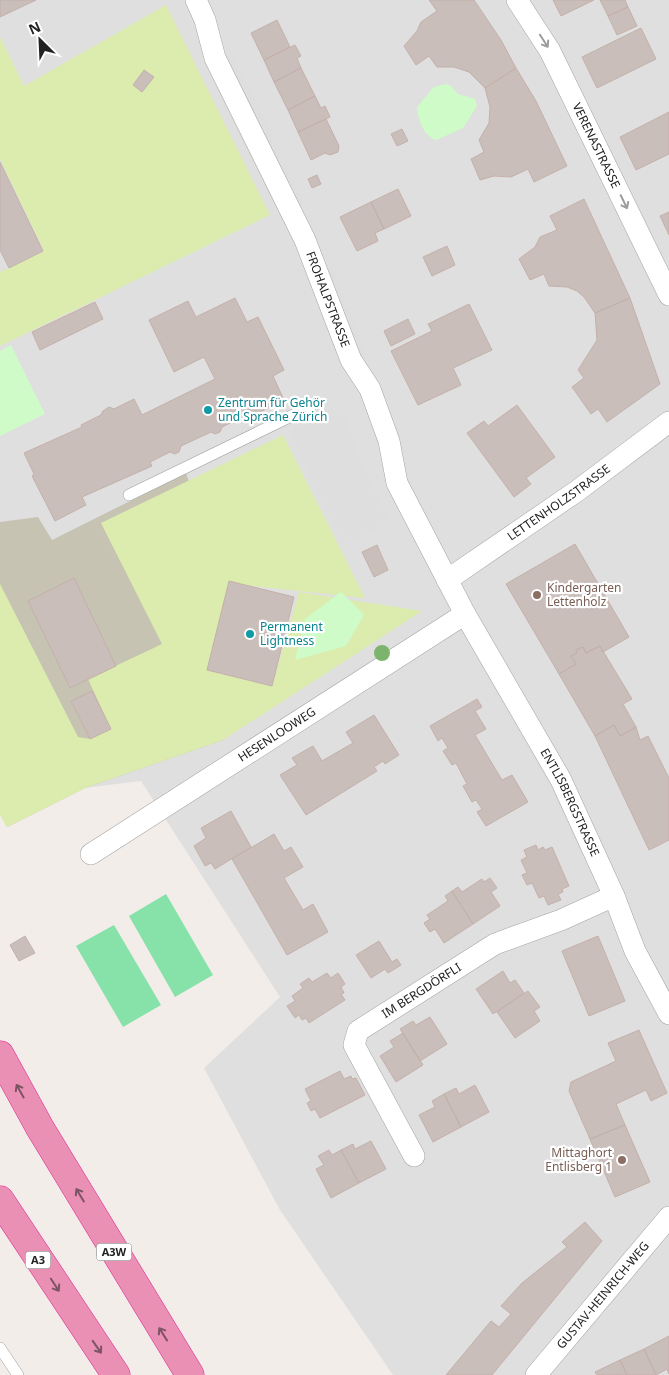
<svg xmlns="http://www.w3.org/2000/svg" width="669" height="1375" font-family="'Noto Sans',sans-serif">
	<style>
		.residential { fill: #e0dfdf }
		.construction { fill: #c7c3b3 }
		.grass { fill: #dbecae }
		.park { fill: #cefbc7 }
		.pitch { fill: #86e2a9 }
		.parking { fill: #dedede }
		.building { fill: #cabebb; stroke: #c4b0aa }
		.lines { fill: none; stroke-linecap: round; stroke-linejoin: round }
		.service-casing { stroke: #a3a3a3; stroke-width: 12 }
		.minor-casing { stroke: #a3a3a3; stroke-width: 22 }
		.motorway-casing { stroke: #df2690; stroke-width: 29 }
		.service { stroke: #fff; stroke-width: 11 }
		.minor { stroke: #fff; stroke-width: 21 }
		.motorway { stroke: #ea90b5; stroke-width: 28 }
		.tree { fill: #7cb46e }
		.oneway { stroke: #9c9c9c }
		.oneway2 { stroke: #7c5464 }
		.culture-dot { fill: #0f9aa8; stroke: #fff; stroke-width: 2 }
		.education-dot { fill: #8d6e63; stroke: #fff; stroke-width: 2 }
		.labels { text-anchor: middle; stroke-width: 4.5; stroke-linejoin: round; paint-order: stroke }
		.shield { fill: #fff; stroke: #646464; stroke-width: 1 }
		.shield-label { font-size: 11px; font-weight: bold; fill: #222 }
		.street-label { font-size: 12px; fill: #222; stroke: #fff }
		.culture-label { font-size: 12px; fill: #0d838f; stroke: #fff; text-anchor: start }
		.education-label { font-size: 12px; fill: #785e54; stroke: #fff; text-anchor: start }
	</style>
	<rect width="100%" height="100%" fill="#f2ede9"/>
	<!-- residential -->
	<path class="residential" d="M0,0H669V1375H393L280,1210L204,1068L280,997L141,781L84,788L7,827L0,815Z"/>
	<!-- construction -->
	<path class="construction" d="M186,473L219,570L194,674L269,695L223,740L85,788L7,827L0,813V522L38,517L52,540Z"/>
	<!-- grass -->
	<path class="grass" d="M166,5L270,215L0,346V272L44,251L0,159V37L24,86Z
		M283,435L365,598L243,585L272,686L299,592L422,611L223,740L85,788L7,827L0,815V584L78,737L90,739L111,729L88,679L162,644L101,523Z"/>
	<!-- park -->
	<path class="park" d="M446,84L450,85L458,94L475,99L477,106L463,128L436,140C424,137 418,119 417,107L434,87Z
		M11,345L45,414L0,436V351Z
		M341,592L364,615L346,646L295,660L305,619Z"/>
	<!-- pitch -->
	<path class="pitch" d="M166,894L213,975L175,997L129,916Z
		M114,925L161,1005L123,1027L76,946Z"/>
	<!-- parking -->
	<path class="parking" d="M230,49L304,201L300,210L223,53Z
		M333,265L367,358L360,361L326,268Z
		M342,408L361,461L390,523L343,544L289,432Z
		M480,648L589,848L581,852L544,777L473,652Z"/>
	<!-- building -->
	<path class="building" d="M0,0H36L0,17Z
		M429,0H474L501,40L516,68L485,88L469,72L454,67H437L429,56L416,65L404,46L417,31L421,22L437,11Z
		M553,0H594L561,16Z
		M600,0H625L628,7L608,16Z
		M628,7L637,26L617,35L608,16Z
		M277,20L290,47L264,60L251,33Z
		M641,28L656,59L597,88L582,57Z
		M295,45L301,56L297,58L301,68L274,82L264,60Z
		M301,68L315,96L288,110L274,82Z
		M516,68L536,101L567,166L534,182L528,169L511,177L494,176L480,180L471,159L484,152L479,140L489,123L490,107L485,88Z
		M144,70L154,77L142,92L133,85Z
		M315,96L321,108L325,106L330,117L298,132L288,110Z
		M669,112V154L636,170L620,137Z
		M326,119L339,146L338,152L330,155L325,153L311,160L298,132Z
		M402,129L408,141L397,146L391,134Z
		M0,162L43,251L9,268L0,250Z
		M317,175L321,184L312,188L308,179Z
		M398,189L411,216L384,229L371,202Z
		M584,199L630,298L595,313L584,297L577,291L567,287L549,286L544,274L530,280L519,259L535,247L540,237L557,230L550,216Z
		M371,202L384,229L375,233L378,241L357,251L340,217Z
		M669,212V235L660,216Z
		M447,246L455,265L432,276L423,257Z
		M235,298L247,322L258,317L284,370L273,376L284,400L244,420L242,417L222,427L220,432L215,434L211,432L181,446L179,452L175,454L170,452L150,462L152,466L82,497L86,505L55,521L32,476L34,474L24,453L82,427L81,425L101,415L103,411L109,407L114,409L134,399L142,415L215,379L204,357L174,372L149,320L188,301L196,317Z
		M630,298L660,384L607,422L598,409L591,414L572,387L584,378L578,370L597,340L595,313Z
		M95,302L103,319L40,350L32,332Z
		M469,304L492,350L453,368L461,385L418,405L391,351L432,331L428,324Z
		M408,319L415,334L391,346L384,331Z
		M517,405L555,457L526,478L531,484L514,497L467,433L484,421L488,426Z
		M575,544L629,637L603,652L600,646L586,653L583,647L576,650L577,653L571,656L576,664L559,674L506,584Z
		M377,545L388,570L374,577L362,552Z
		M74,578L116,666L70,688L28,601Z
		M229,581L294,597L272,686L207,670Z
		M600,646L632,699L623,704L636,727L620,736L614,725L595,736L559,674L576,664L571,656L577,653L576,650L583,647L586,653Z
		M92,691L111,729L90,739L71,701Z
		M477,699L482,707L475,711L486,729L475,735L502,780L512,775L528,802L486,826L477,812L482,809L476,800L472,802L463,786L467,784L456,763L452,765L443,751L448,748L442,738L438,741L430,726Z
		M374,715L399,755L385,764L383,761L374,767L377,771L306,815L280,775L297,765L292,758L313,746L322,761L353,743L346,732Z
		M614,725L620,736L636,727L640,740L648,736L669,778V840L649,850L595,736Z
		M231,811L251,847L215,869L211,863L205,866L194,846L206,838L201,828Z
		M274,834L284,851L291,847L303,867L284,878L303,910L313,904L328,932L287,955L232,859Z
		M536,845L538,850L543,847L545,850L552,847L569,886L562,889L563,892L558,894L561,900L548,905L544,896L539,898L532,883L527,885L522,875L527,873L521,860L527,857L524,850Z
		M490,878L497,888L491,892L500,906L473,924L452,891L458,887L462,892L482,879L484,882Z
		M452,891L473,924L444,943L435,929L430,932L424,923L430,919L427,915L448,901L445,896Z
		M25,936L35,953L19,961L10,945Z
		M598,936L625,1001L589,1016L562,951Z
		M379,941L392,962L397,959L401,965L388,973L385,969L371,978L356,955Z
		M503,971L510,983L515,980L524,993L493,1014L476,989Z
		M327,973L331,978L338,973L345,984L341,987L344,993L341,994L345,1000L309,1023L306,1018L302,1020L299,1015L295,1018L287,1006L295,1001L292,996L303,988L300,984L309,978L312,982Z
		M528,991L540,1007L534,1011L540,1021L515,1038L497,1012Z
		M430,1017L447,1044L420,1061L400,1029L413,1021L416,1025Z
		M639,1030L667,1093L651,1101L646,1090L616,1104L625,1125L590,1139L569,1091L571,1082L616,1061L608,1043Z
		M403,1033L423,1065L396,1082L380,1056L394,1047L390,1041Z
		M340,1071L344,1079L351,1076L352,1079L356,1078L365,1095L320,1118L315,1109L311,1111L307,1103L311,1101L305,1089Z
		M475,1085L489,1112L461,1127L444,1094L456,1088L459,1094Z
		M444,1094L461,1127L433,1142L419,1115L435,1107L432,1101Z
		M625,1125L650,1182L615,1197L590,1139Z
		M371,1141L386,1169L359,1183L341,1150L353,1144L355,1149Z
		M329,1150L332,1155L341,1150L359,1183L331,1198L316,1169L324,1165L318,1156Z
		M585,1222L602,1241L492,1375H446L491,1321L499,1327L511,1314L501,1306L522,1283L567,1247L562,1242Z
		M669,1336V1374L667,1369L656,1375L644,1349Z
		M644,1349L656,1375H627L620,1360Z
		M620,1360L627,1375H597L595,1372Z"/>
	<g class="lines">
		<!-- service casing -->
		<g class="service-casing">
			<path id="service" d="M129,495L310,407
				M0,1348L18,1375"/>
		</g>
		<!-- minor casing -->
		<g class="minor-casing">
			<g id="minor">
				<path id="s1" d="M196,0L205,20L215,58L305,240L351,360L370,389L389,441L397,483L465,614L561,780L614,896L635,951L669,1014"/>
				<path id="s2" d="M517,0L550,51L669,295"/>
				<path id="s3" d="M447,580L577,491L669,422"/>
				<path id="s4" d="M91,854L465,614"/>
				<path id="s5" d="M414,1156L354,1045L358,1031L495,944L561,920L614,896"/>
				<path id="s6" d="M536,1375L669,1217"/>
			</g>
		</g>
		<!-- motorway casing -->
		<g class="motorway-casing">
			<path id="motorway" d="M0,1055L40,1128L190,1375
				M0,1200L116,1375"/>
		</g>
		<!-- service -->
		<use href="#service" class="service"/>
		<!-- minor -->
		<use href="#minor" class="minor"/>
		<!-- motorway -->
		<use href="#motorway" class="motorway"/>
	</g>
	<!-- trees -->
	<circle class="tree" cx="382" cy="653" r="8"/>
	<!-- one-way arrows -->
	<defs><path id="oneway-shaft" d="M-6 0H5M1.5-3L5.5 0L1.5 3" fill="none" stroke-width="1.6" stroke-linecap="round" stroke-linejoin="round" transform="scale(1.25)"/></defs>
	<g class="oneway">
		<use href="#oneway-shaft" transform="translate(544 41) rotate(57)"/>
		<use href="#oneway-shaft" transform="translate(624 202) rotate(64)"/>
	</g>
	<g class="oneway2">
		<use href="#oneway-shaft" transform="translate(20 1091) rotate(-119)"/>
		<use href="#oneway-shaft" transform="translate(80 1195) rotate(-121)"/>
		<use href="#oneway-shaft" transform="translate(55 1285) rotate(57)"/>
		<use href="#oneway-shaft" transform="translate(163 1334) rotate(-122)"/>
		<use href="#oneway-shaft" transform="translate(97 1347) rotate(55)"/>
	</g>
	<!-- markers -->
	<g class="culture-dot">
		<circle cx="208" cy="410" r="5"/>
		<circle cx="250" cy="634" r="5"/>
	</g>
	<g class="education-dot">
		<circle cx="537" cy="595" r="5"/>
		<circle cx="622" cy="1160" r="5"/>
	</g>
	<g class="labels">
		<!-- shield labels -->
		<g class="shield">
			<rect x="96.5" y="1243.5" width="35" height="17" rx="4"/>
			<rect x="25.5" y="1251.5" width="25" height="17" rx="4"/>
		</g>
		<g class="shield-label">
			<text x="114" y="1256">A3W</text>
			<text x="38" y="1264">A3</text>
		</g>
		<!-- street labels -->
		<g class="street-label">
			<text dy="4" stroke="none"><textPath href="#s2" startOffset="166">VERENASTRASSE</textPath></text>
			<text dy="4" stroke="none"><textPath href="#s1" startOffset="328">FROHALPSTRASSE</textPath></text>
			<text dy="4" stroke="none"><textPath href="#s3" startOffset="136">LETTENHOLZSTRASSE</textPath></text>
			<text dy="4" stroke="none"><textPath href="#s4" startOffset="221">HESENLOOWEG</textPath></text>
			<text dy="4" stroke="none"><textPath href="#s1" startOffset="889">ENTLISBERGSTRASSE</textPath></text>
			<text dy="4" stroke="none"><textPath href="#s5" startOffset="216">IM BERGDÖRFLI</textPath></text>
			<text dy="4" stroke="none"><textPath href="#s6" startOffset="104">GUSTAV-HEINRICH-WEG</textPath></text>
		</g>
		<!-- culture labels -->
		<g class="culture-label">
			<text x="218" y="407">Zentrum für Gehör<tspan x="218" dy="14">und Sprache Zürich</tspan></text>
			<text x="260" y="631">Permanent<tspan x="260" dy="14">Lightness</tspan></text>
		</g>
		<!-- education labels -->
		<g class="education-label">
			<text x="547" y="592">Kindergarten<tspan x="547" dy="14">Lettenholz</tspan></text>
			<text x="612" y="1157" text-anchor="end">Mittaghort<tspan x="612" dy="14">Entlisberg 1</tspan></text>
		</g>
	</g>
	<!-- north arrow -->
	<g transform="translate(40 40) rotate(336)" stroke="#ffffff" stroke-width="4" paint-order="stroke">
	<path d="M0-4L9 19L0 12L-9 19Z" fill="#222222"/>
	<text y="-8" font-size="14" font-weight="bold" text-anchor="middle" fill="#222222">N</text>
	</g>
</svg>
